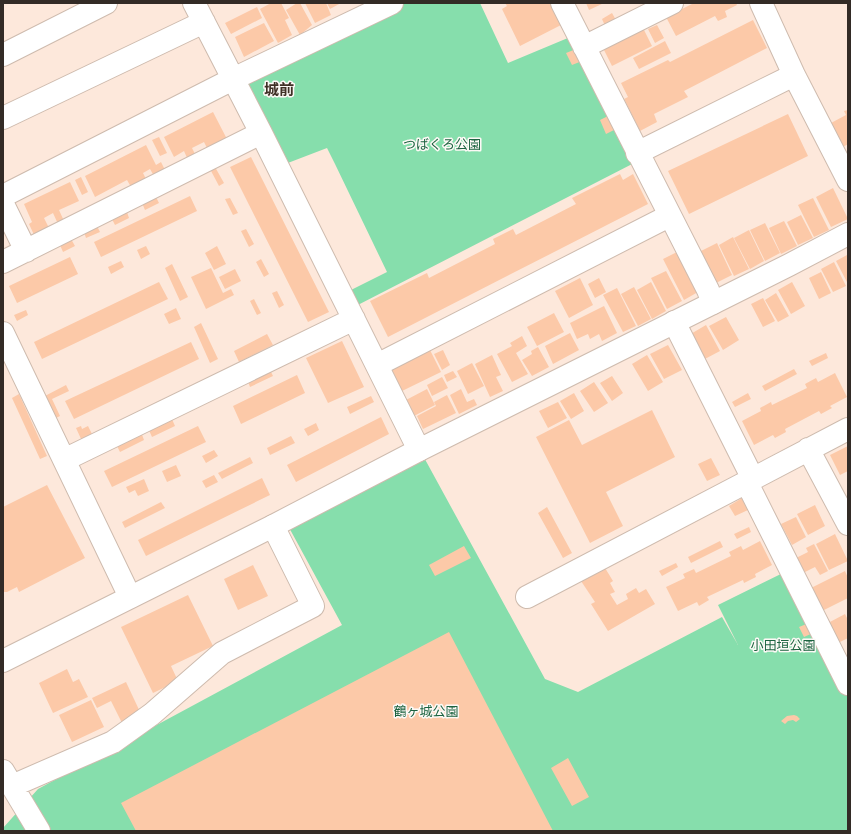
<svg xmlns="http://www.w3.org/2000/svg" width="851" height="834" font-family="'DejaVu Sans','Noto Sans JP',sans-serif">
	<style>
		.green { fill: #86deac }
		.building { fill: #fcc9a8 }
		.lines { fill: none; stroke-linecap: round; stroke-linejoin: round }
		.minor-casing { stroke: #cebbae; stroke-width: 24 }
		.tertiary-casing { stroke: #cebbae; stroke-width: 24 }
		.minor { stroke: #fff; stroke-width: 22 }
		.tertiary { stroke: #fff; stroke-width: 22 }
		.labels { text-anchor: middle; stroke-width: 3; stroke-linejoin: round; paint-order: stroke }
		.park-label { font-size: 13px; fill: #1c6340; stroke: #fdf9f6 }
		.quarter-label { font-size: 15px; font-weight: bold; fill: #3f3026; stroke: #fdf9f6 }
	</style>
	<rect width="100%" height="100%" fill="#fde8db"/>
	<!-- green -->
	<path class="green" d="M395,3H480L508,63L575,35L638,161L352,308L345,293L387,272L335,164L327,148L280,166L244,88L252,74Z
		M421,452L545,679L578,692L722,617L738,645L718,605L789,570L848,686V831H3V828L38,789L342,625L286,522Z"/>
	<!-- building -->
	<path class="building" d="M271,3H281L289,18L285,20L292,35L278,43L260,9Z
		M297,3H300L312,25L300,35L286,10Z
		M305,3H326L331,15L315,23Z
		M327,3H341L330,9Z
		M505,3H550L561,25L520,46L502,9L507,6Z
		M586,3H604L589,10Z
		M694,3H736L737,5L725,11L727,17L718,21L715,16L676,36L666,17Z
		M257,7L262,18L231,34L225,23Z
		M612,13L617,22L606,28L602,19Z
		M753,20L767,48L684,91L688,97L654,114L657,122L640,131L624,99L628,97L621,83L668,60L670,62Z
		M264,23L274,41L244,57L235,37Z
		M657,25L664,38L655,43L648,29Z
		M642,26L652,46L612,66L602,46Z
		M665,41L671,53L639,69L633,58Z
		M576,49L582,61L572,65L566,53Z
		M848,110V144L843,147L831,123L846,115L844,111Z
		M213,112L229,143L208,150L204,142L192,148L196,156L188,160L184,151L174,157L164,137Z
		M788,114L808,156L689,214L668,171Z
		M610,115L616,129L606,134L600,120Z
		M159,137L167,153L160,156L152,140Z
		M146,145L156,165L161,162L165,170L154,176L150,169L143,173L146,179L131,187L127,180L95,197L85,176Z
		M251,157L329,312L308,322L230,167Z
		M215,167L224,183L219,186L210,169Z
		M620,174L623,180L633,174L648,204L388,337L370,301L427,273L429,278L495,244L493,239L513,229L516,235L576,204L572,198Z
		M81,177L88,192L82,195L75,180Z
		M70,182L79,201L59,210L64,221L58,224L53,213L44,218L50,230L35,237L29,224L32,222L24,204Z
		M833,188L848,219L831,227L816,197Z
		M190,196L197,211L101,257L94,242Z
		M156,197L159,203L145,210L142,203Z
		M230,198L238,213L233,215L225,199Z
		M813,198L829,230L814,237L798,205Z
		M127,212L129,218L115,225L112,219Z
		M801,215L813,238L798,245L787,222Z
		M784,221L797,246L781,254L769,228Z
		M765,223L780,253L765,261L750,230Z
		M97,226L100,232L86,238L84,232Z
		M246,229L254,244L249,247L241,231Z
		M749,230L764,261L750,269L734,238Z
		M733,237L749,269L734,276L719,245Z
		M71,239L75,246L63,252L60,245Z
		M717,243L732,275L716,283L701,251Z
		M146,246L150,254L141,259L137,250Z
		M217,246L226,264L214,270L205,253Z
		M677,252L698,292L684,300L663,259Z
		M847,255L848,258V284L836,261Z
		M70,257L78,274L17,303L9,286Z
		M261,259L269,274L264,277L256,262Z
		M121,261L124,267L111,274L108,267Z
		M834,262L846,286L833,292L821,269Z
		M172,264L188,297L180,301L165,268Z
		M211,268L223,293L231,289L234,295L206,309L191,277Z
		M235,269L241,281L225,289L219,277Z
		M666,271L682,301L667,309L651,278Z
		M821,272L831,293L819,299L809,278Z
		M580,278L593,305L569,318L555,291Z
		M599,278L606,292L595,298L588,284Z
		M159,282L168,299L42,359L34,342Z
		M651,282L666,311L652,319L637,290Z
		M792,282L805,306L791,314L778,290Z
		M634,287L651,319L638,326L621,294Z
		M617,288L636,326L623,332L603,295Z
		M277,291L284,305L279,308L272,293Z
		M776,293L789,316L778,322L765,300Z
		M763,298L775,321L763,327L751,304Z
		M254,299L261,313L257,315L250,301Z
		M604,306L617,333L602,341L599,334L590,339L588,334L577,339L570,323Z
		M176,308L181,319L169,324L164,314Z
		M26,310L28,315L17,321L14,315Z
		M554,313L564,332L537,346L527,327Z
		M726,317L739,340L723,350L709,326Z
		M201,323L218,359L210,363L194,327Z
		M706,325L720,351L703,360L689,335Z
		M570,333L579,350L553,364L545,346Z
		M267,334L273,345L239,362L234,351Z
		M522,336L527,346L516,353L528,374L512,382L497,354L512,346L510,343Z
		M342,341L364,387L328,403L306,358Z
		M191,342L199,359L74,419L65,401Z
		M668,345L682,370L664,379L650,354Z
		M538,347L549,367L532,376L522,360L532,354L531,351Z
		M430,350L441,372L402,391L391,369Z
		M443,350L450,365L442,370L434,354Z
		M826,353L828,358L812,366L809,361Z
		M492,355L501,375L496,377L503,391L490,397L475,364Z
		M647,355L663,382L648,391L632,364Z
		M472,363L484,386L468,394L457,371Z
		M269,368L273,376L250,387L247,379Z
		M794,369L797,374L765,391L762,386Z
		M453,371L457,377L447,382L444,375Z
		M835,373L847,397L830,406L832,408L821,414L819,411L785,429L786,432L775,438L773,435L754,445L742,421L761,411L760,408L771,402L772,405L807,388L805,384L816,378L818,382Z
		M297,375L305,393L241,424L233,406Z
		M612,376L623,393L612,401L600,383Z
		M442,377L448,388L432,396L427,385Z
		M594,382L608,403L594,412L580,391Z
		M66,385L69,391L52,399L60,416L54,419L43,397Z
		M427,389L435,405L414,416L406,400Z
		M461,389L467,402L474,399L477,405L459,414L450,395Z
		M574,393L584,411L571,419L560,401Z
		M748,393L751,399L735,407L732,402Z
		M19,394L47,456L40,459L12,398Z
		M447,395L456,413L423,429L417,416L436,406L434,402Z
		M371,396L374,402L350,414L347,407Z
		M558,402L567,418L548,428L539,411Z
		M652,410L675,457L606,492L623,526L590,543L536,437L569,420L582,445Z
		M171,417L175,426L152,437L148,428Z
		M381,417L389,434L296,482L287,465Z
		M316,423L319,430L308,436L304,429Z
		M81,426L82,429L88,426L93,436L82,441L76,428Z
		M198,426L206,442L112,487L104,471Z
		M141,432L144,440L120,452L116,444Z
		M291,436L295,443L270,455L267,448Z
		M848,446V471L840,475L830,455Z
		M214,450L218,456L206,463L202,456Z
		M250,457L253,463L222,479L218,473Z
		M711,458L720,475L707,481L698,464Z
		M176,465L181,476L167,482L162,471Z
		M214,475L218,482L206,488L202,481Z
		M262,478L270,495L146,556L138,540Z
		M144,479L149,491L138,496L135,490L129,493L126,487Z
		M47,485L85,558L19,592L17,587L7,592H3V507Z
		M742,498L748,510L735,516L729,506Z
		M161,502L165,508L125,528L122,522Z
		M815,505L825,526L808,535L797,514Z
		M547,507L572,553L563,558L538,513Z
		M796,517L806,537L792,545L781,524Z
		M749,527L751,532L737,539L734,534Z
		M835,534L848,561L829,570L816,544Z
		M720,541L723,547L691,563L688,557Z
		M760,541L772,565L755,574L756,577L744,583L743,580L707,597L709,600L699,606L697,602L678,611L666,587L685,578L683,574L694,569L696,573L731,556L729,552L741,546L743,550Z
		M814,544L828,571L820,575L815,567L803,573L796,558L808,552L806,548Z
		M464,546L471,558L435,576L429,565Z
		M602,563L613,581L610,583L615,592L610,594L617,605L628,599L626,594L636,588L639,593L646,589L655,604L608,631L591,604L595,602L579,578Z
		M676,563L678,567L662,576L659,571Z
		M253,565L268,596L238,610L224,579Z
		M845,571L848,578V598L822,611L811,588Z
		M188,595L213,646L171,666L178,681L153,693L121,627Z
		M845,614L848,620V638L838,643L828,623Z
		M809,623L813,633L804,637L799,627Z
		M449,632L553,831H136L121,803Z
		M67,669L73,682L79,679L88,697L53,713L39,683Z
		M126,682L141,714L122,723L111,701L97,708L92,698Z
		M91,700L104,727L72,742L59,715Z
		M794,715L797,716L800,719L796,722L793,720L788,721L785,724L781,721L787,716Z
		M568,758L589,797L572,806L551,768Z"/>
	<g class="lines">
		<!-- minor casing -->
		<g class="minor-casing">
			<path id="minor" d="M194,3L261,133L419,450
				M562,3L708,290L713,303
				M761,3L794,75L848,180
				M584,47L672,3
				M3,55L106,3
				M3,118L204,22
				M637,153L794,75
				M3,196L233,79L392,3
				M3,204L26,251
				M3,262L261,133
				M674,322L753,479
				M3,333L130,597
				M377,365L669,216
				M808,449L848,524
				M64,460L354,319
				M747,483L848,684
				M527,597L848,429
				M3,771L39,831
				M12,786L113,742L152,714L222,653L313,606L273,526"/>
		</g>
		<!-- tertiary casing -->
		<g class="tertiary-casing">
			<path id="tertiary" d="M3,661L273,526L419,450L789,265L848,234"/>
		</g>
		<!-- minor -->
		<use href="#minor" class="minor"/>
		<!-- tertiary -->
		<use href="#tertiary" class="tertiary"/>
	</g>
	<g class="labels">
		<!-- park labels -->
		<g class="park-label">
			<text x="442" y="149">つばくろ公園</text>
			<text x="783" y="650">小田垣公園</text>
			<text x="426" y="716">鶴ヶ城公園</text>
		</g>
		<!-- quarter labels -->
		<g class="quarter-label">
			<text x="279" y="95">城前</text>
		</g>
	</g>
	<!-- border -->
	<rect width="851" height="834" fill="none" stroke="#332b26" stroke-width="8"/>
</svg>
